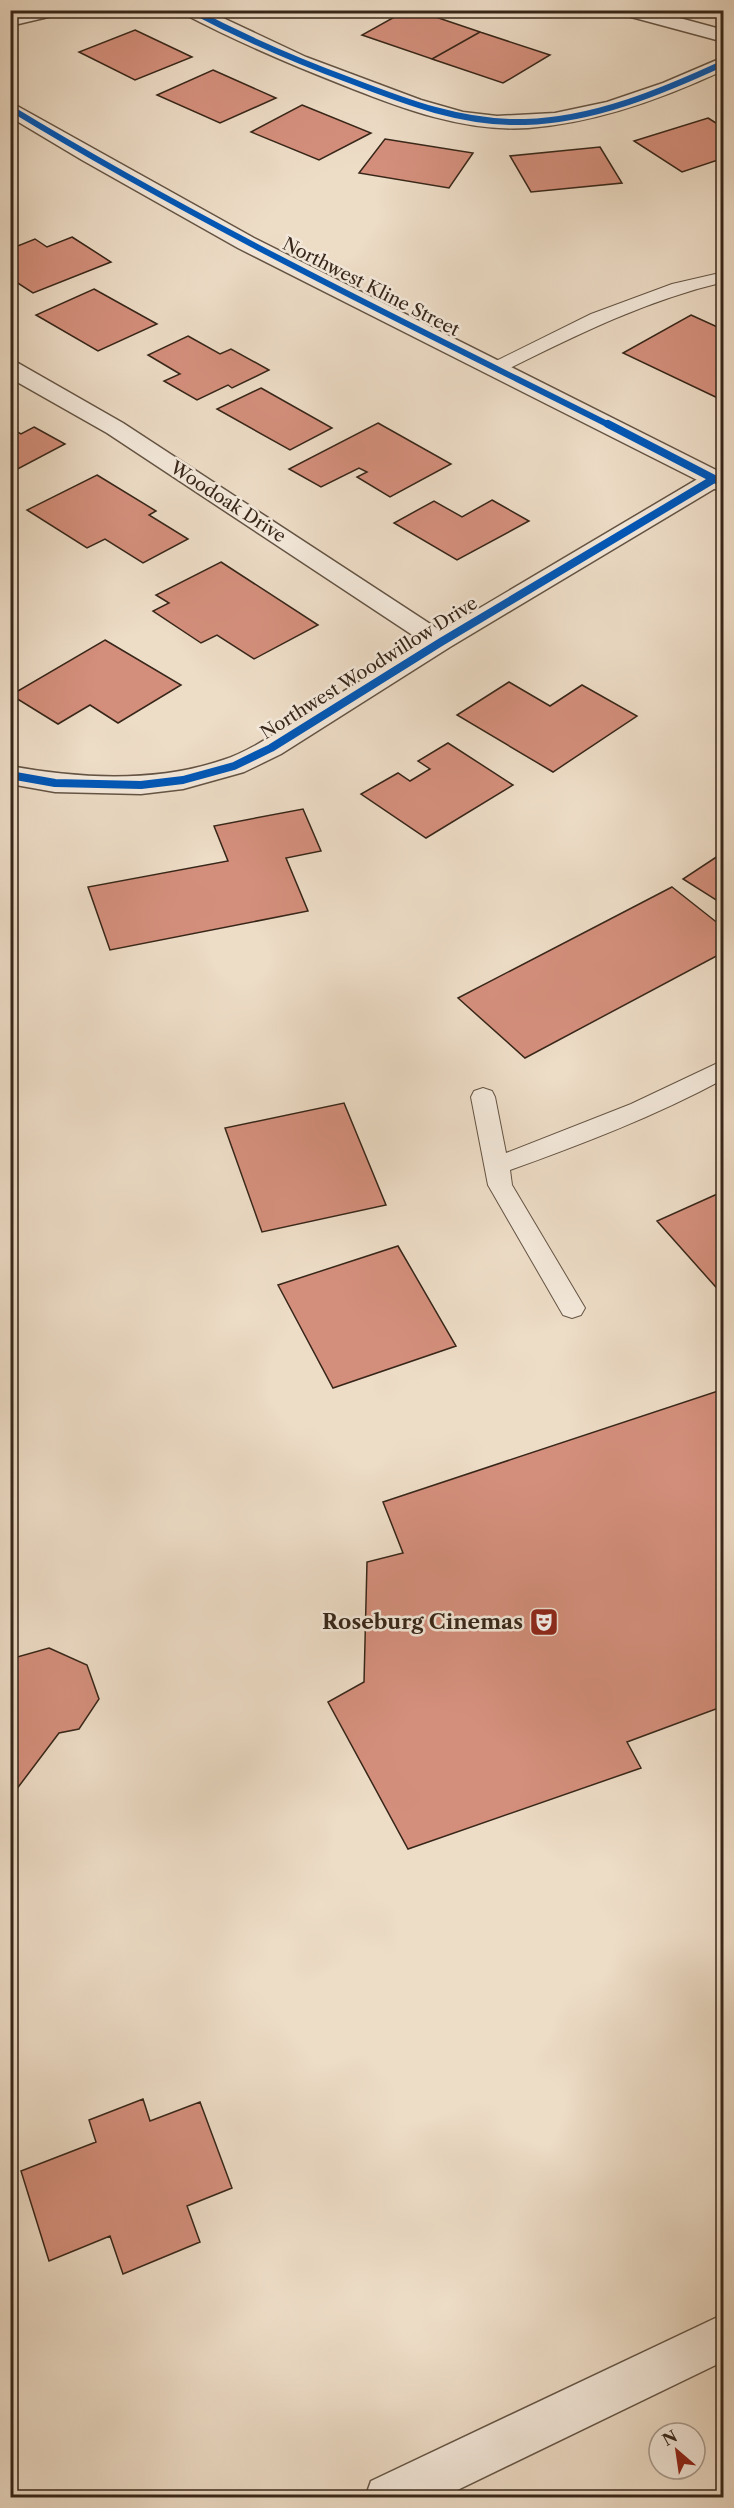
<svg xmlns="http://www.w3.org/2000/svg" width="734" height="2508" font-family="'Libre Caslon Text',serif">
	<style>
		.building { fill: #d48f7c; stroke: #372619; stroke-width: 1.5 }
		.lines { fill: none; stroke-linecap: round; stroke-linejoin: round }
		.service-casing { stroke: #645444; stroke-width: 2 }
		.minor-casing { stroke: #645444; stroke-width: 3 }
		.tertiary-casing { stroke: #645444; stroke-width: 3 }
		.service { fill: #f3e8da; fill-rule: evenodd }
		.minor { fill: #f3e8da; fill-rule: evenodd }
		.tertiary { fill: #f3e8da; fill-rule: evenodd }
		.cycleway-far1-casing { stroke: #f3e8da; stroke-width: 8 }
		.cycleway-casing { stroke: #f3e8da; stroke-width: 10 }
		.cycleway-far1 { stroke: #0057b8; stroke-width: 6 }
		.cycleway { stroke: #0057b8; stroke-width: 8 }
		.labels { text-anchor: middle; stroke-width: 5; stroke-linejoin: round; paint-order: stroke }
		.far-street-label { font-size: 18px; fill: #372619; stroke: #f3e8da }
		.poi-label { font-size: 21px; font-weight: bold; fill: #372619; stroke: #f3e8da; text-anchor: end }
	</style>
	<rect width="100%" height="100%" fill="#eddcc6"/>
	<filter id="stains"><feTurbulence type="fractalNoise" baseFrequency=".00333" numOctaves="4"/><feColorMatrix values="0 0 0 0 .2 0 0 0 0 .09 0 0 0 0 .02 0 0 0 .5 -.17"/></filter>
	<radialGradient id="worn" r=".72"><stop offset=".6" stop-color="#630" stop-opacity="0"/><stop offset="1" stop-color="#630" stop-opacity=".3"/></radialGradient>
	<!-- building -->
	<path class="building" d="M298,10H330L315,17Z
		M407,10H415L480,32L432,59L362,35Z
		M135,30L192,57L135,80L79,52Z
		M480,32L550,55L503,83L432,59Z
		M213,70L276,98L220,123L157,95Z
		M302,105L371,133L319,160L251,132Z
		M708,118L724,128V158L682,172L634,141Z
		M385,139L473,153L449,188L359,173Z
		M600,147L622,183L531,192L510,156Z
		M72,237L111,262L33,293L10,278V249L35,239L47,247Z
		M94,289L157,324L98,351L36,315Z
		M691,315L724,330V401L623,353Z
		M188,336L220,354L231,349L269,370L232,388L228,385L197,400L164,381L180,374L148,355Z
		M261,388L332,428L290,450L217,409Z
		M378,423L451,464L390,497L357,477L367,472L359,468L321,487L289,469Z
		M34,427L65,444L10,473V428L21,434Z
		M97,475L156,511L149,515L188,539L143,563L105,539L87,548L27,510Z
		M492,500L529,521L457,560L394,523L434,501L462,517Z
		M221,562L318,625L254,659L217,635L201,643L153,611L169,603L156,595Z
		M105,640L181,685L118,723L90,705L58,724L11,695Z
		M509,682L550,706L582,685L637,716L553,772L457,715Z
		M448,743L513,785L426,838L361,794L398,773L410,781L430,769L418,761Z
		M303,809L321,851L286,858L308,911L110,950L88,887L228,861L214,826Z
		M724,852V905L683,879Z
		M672,887L724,928V952L525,1058L458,998Z
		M344,1103L386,1205L262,1232L225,1128Z
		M724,1191V1294H722L657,1221Z
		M398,1246L456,1346L333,1388L278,1285Z
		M724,1389V1706L627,1742L641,1768L408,1849L328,1702L364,1682L367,1562L403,1553L383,1502Z
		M49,1648L87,1665L99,1699L79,1729L59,1733L10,1798V1659Z
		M143,2099L150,2121L200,2102L232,2188L187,2206L200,2242L123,2274L110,2236L49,2261L21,2171L96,2142L89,2120Z"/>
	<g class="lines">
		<!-- service casing -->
		<g class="service-casing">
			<path id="service" d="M724,272V282C644,301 575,336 502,372H490L487,368L490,364L591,314L672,284Z
				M724,1060V1079C655,1116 583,1144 510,1170L512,1185L585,1308L581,1315L572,1318L563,1315L488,1185L471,1097L474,1091L483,1088L492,1091L495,1097L506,1153L631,1104Z"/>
		</g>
		<!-- minor casing -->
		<g class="minor-casing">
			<path id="minor" d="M30,10H63L61,14L10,26V15Z
				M182,10H206L306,57L421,100L463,112L497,116L555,113L607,102L663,83L724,57V70C662,99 596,123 528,128C463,132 401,108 343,85C289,64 236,41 184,14Z
				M618,10H650L724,30V42L620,14Z
				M10,361L18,363L123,423L441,631L706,474L714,472L722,474L724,483L450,647L281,754L244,772L183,789L141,794L55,792L10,784V766C80,779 155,783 223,760C251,751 277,732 303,716C343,692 383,667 423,642L107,433L10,378Z"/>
		</g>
		<!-- tertiary casing -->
		<g class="tertiary-casing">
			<path id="tertiary" d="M10,102L254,238L724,474V491L715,489L238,248L82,160L10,117Z
				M724,2314V2361L441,2498H365L371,2481Z"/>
		</g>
		<!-- service -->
		<use href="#service" class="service"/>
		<!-- minor -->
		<use href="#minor" class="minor"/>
		<!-- tertiary -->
		<use href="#tertiary" class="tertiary"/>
		<!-- cycleway-far1 casing -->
		<g class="cycleway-far1-casing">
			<path id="cycleway-far1" d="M191,10C242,37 295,60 349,80C406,102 463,124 525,122C594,120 661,92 724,63
				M10,108C204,226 408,324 611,426"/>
		</g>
		<!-- cycleway casing -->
		<g class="cycleway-casing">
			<path id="cycleway" d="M608,424L724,484
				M10,775L55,783L141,785L183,780L234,766L271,748L441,642L714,479"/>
		</g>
		<!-- cycleway-far1 -->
		<use href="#cycleway-far1" class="cycleway-far1"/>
		<!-- cycleway -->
		<use href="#cycleway" class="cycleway"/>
	</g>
	<!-- icons -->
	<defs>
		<g id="theatre-square" transform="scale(1.5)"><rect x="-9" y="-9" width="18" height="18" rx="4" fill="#8f2418" stroke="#f3e8da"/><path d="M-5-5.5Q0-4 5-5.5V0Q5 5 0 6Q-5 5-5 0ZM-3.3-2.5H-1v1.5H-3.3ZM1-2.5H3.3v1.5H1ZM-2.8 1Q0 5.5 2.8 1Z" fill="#fff"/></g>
	</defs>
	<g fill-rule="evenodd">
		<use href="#theatre-square" x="544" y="1622"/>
	</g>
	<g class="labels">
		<!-- far-street labels -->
		<g class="far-street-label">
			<text transform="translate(371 287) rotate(27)" y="6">Northwest Kline Street</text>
			<text transform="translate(228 502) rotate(33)" y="6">Woodoak Drive</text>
			<text transform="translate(369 668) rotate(-32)" y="6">Northwest Woodwillow Drive</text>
		</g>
		<!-- poi labels -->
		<g class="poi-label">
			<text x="523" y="1629">Roseburg Cinemas</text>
		</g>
	</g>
	<!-- margin -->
	<rect width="734" height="2508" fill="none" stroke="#eddcc6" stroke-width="36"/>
	<rect x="12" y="12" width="710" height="2484" fill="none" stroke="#372619" stroke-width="3"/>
	<rect x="18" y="18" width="698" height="2472" fill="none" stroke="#372619" stroke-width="1.5"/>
	<!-- north arrow -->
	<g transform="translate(677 2451) rotate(331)"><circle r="28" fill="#f3e8da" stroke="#a89a8d" stroke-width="1.5"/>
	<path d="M0-4.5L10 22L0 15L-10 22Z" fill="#8f2418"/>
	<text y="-9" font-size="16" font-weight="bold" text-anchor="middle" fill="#372619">N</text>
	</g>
	<rect width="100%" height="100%" filter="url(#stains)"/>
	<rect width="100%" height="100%" fill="url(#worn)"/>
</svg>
